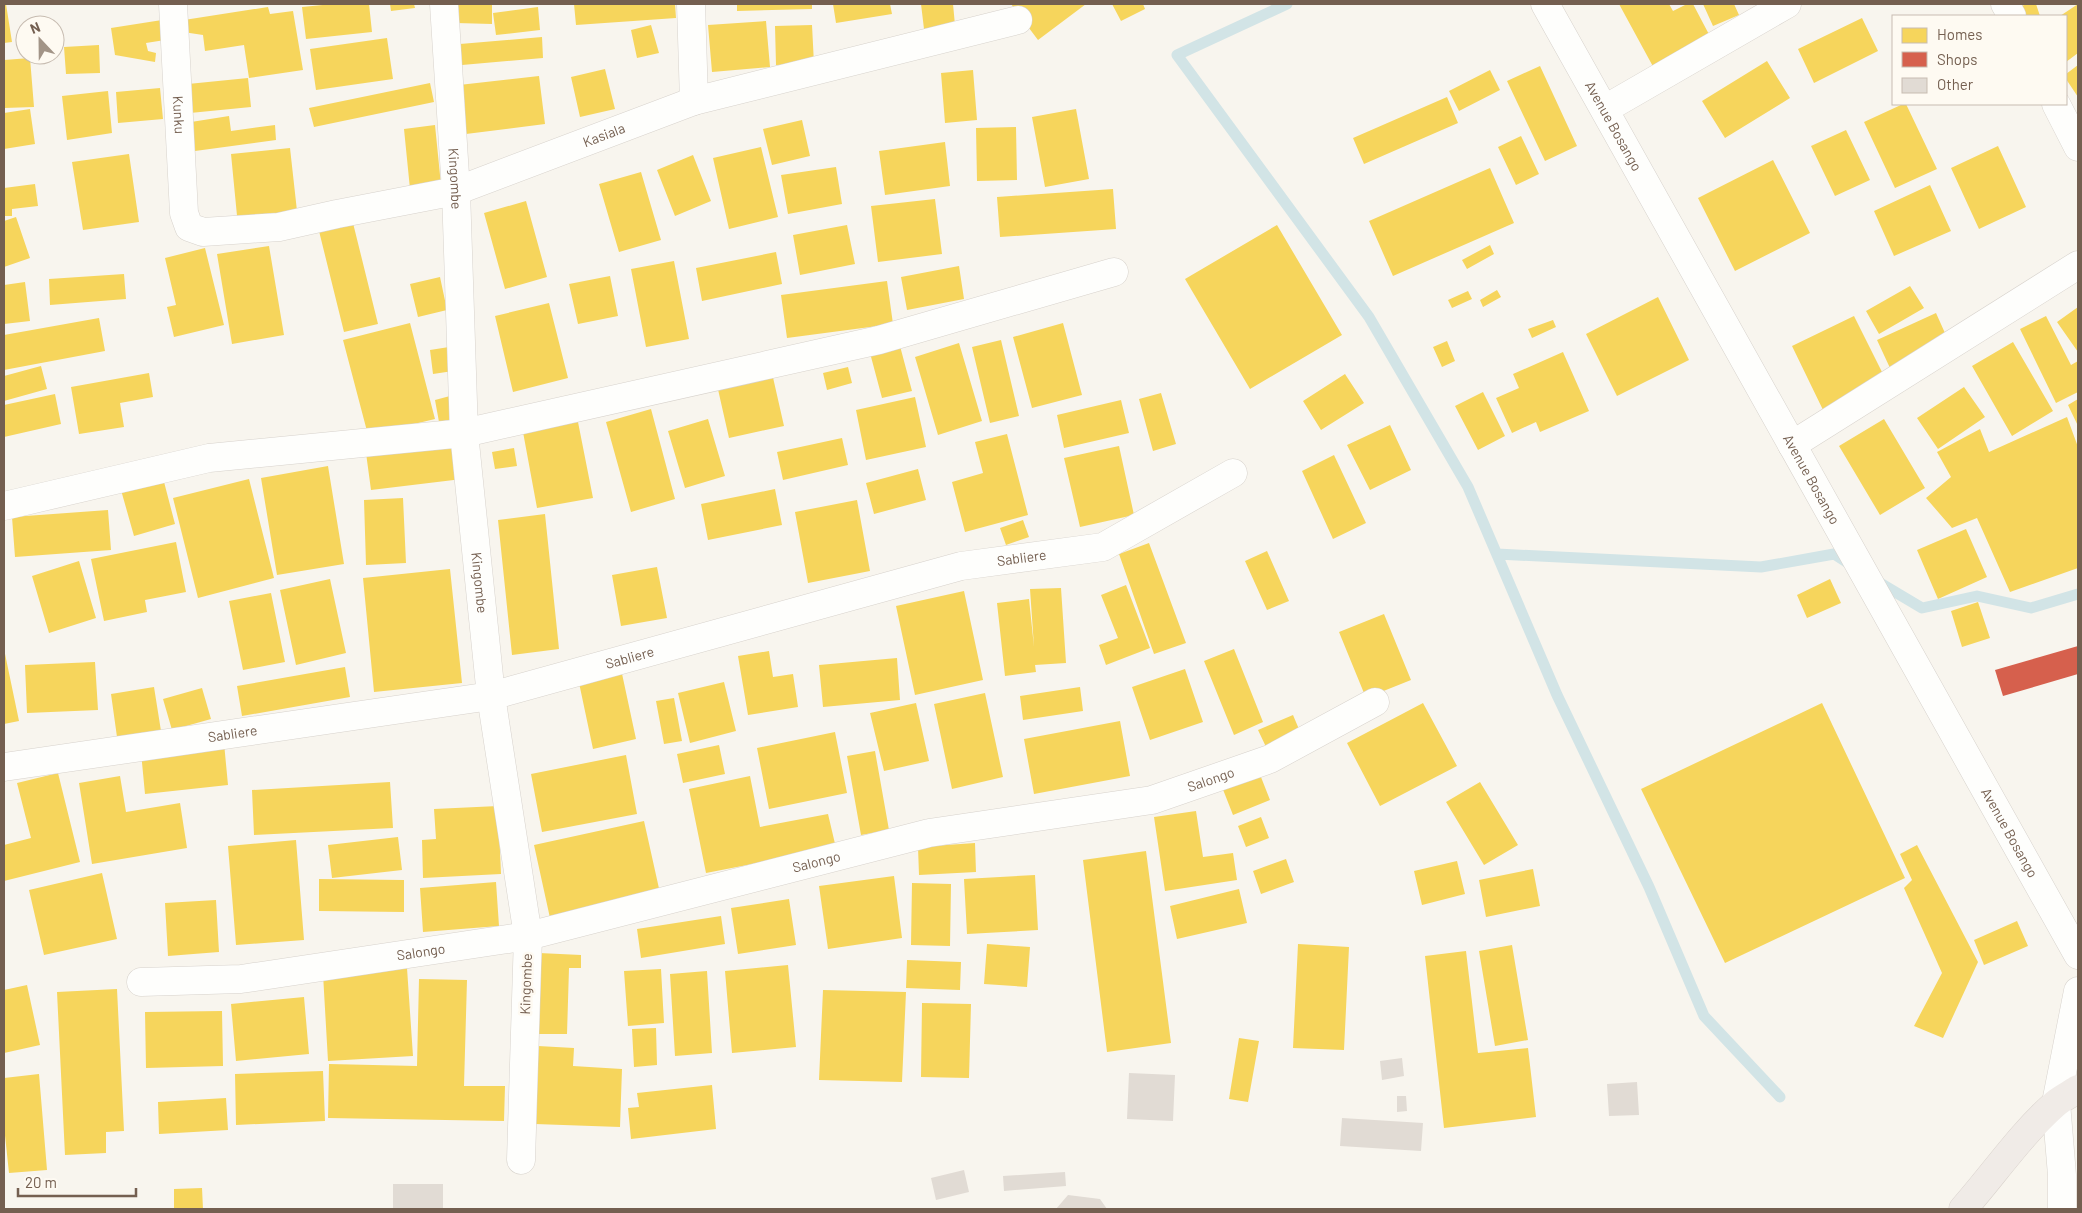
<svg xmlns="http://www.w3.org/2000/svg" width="2082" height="1213" font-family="Barlow,sans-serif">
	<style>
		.homes { fill: #f6d55c }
		.shops { fill: #d6604d }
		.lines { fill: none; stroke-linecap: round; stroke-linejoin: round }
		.stream { stroke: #d2e4e6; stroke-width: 11 }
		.building { fill: #e1dbd4 }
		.minor-casing { stroke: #d7d2cc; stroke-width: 29 }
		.highway-casing { stroke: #d9d2cc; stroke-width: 29 }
		.minor { stroke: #fefefc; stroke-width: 28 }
		.highway { stroke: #f0ebe7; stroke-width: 28 }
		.labels { text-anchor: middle; stroke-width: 5; stroke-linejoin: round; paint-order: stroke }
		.street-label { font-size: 14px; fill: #745f50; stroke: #fefaf2 }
	</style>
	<rect width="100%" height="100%" fill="#f8f5ee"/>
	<!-- homes -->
	<path class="homes" d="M4,4H6L12,42L4,43Z
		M333,4H369L372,32L306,39L302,7Z
		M390,4H414L415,8L391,11Z
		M457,4H492V24L456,23Z
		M574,4H675L676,18L576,25Z
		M737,4H812V9L737,11Z
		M833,4H890L892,14L836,23Z
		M921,4H953L955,25L924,29Z
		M1011,4H1086L1038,40Z
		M1112,4H1143L1145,9L1121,21Z
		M1619,4H1669L1673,11L1687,4H1693L1713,42L1656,72Z
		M1703,4H1734L1739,15L1713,26Z
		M2028,4H2036L2040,16H2016L2014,8Z
		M2078,4V53L2066,62V16H2060Z
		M268,7L270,14L293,11L303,70L249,78L244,45L205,51L203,35L183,32L184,20Z
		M538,7L540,30L496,35L493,13Z
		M1862,18L1878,51L1814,83L1798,49Z
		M162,20L165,40L146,43L148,51L156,53L155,62L115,55L111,28Z
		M766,21L770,67L712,72L708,25Z
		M651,25L659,53L637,58L631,30Z
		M812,25L814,64L776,65L775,26Z
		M542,37L543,58L462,65L460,44Z
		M387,38L393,79L316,90L310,49Z
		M99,45L100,73L66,74L64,47Z
		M30,58L34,107L4,108V60Z
		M1767,61L1790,98L1725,138L1702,101Z
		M2078,65V97L2066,79V74Z
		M1540,66L1577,146L1545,161L1507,81Z
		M605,69L615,109L580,117L571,77Z
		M973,70L977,120L945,123L941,73Z
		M1490,70L1500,90L1459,111L1449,91Z
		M539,76L545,124L466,134L459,85Z
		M248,78L251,107L190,113L188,84Z
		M430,83L434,102L314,127L309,108Z
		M160,88L163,119L118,123L116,92Z
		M108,91L112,133L67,140L62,96Z
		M1447,97L1458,123L1364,164L1353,138Z
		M1903,104H1906L1937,169L1895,188L1864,122Z
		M30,109L35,144L4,149V113Z
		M1076,109L1089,179L1045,187L1032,117Z
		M229,116L231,131L275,125L276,140L195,151L191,122Z
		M802,120L810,156L772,165L763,129Z
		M435,125L441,185L410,189L404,129Z
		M1016,127L1017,180L977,181L976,128Z
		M1846,130L1870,180L1835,196L1811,146Z
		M1521,136L1539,174L1516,185L1498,147Z
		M945,142L950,186L885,195L879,151Z
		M1998,146L2026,207L1979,229L1951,168Z
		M761,147L778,217L729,229L713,158Z
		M290,148L298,220L238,226L231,154Z
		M129,154L139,222L83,230L72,162Z
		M693,155L711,201L675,216L657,170Z
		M1773,160L1810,233L1735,271L1698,198Z
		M836,167L842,204L788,214L781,175Z
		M1490,168L1514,223L1393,276L1369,221Z
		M641,172L661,240L619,252L599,184Z
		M35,184L38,206L12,209V216H4V188Z
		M1930,185L1951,231L1894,256L1874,211Z
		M1113,189L1116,229L1000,237L997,197Z
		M935,199L942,254L878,262L871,206Z
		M526,201L547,277L505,289L484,213Z
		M16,217L30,258L4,267V221Z
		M353,223L378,324L344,332L319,231Z
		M847,225L855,264L800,275L793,235Z
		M1277,225L1342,335L1250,389L1185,279Z
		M1490,245L1494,254L1467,269L1462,260Z
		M269,246L284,335L232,344L217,254Z
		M205,248L224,325L174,337L167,307L176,305L165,258Z
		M776,252L782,284L702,301L696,268Z
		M674,261L689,339L646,347L631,269Z
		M959,266L964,299L907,310L901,277Z
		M124,274L126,299L50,305L49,279Z
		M610,276L618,316L578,324L569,284Z
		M440,277L447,310L418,317L410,284Z
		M887,281L893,324L787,338L781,295Z
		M25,282L30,321L4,324V285Z
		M1910,286L1924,308L1879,334L1866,311Z
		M1497,290L1501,297L1483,307L1480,300Z
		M1468,291L1472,299L1452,308L1448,300Z
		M1658,297L1689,360L1617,396L1586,334Z
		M549,303L568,378L513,392L495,316Z
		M2078,307V352L2057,322Z
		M1936,313L1949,342L1890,368L1877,340Z
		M1854,316L1887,382L1824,412L1792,346Z
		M2046,316L2071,365L2078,361V392L2056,403L2020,329Z
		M99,318L105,351L4,370V335Z
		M1553,320L1556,327L1532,338L1528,329Z
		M410,323L435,419L368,435L343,340Z
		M1063,323L1082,395L1032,408L1013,337Z
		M1001,340L1019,416L990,423L972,347Z
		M1447,341L1455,361L1442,367L1433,347Z
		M2013,342L2053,411L2012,436L1972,366Z
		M959,343L982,421L938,435L915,357Z
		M900,346L912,391L882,398L870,353Z
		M449,347L453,371L433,374L430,350Z
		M1563,352L1589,411L1540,432L1536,422L1512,433L1496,398L1519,388L1513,374Z
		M41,366L47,389L4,401V376Z
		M848,367L852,383L827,390L823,373Z
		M149,373L153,397L120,403L124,427L79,434L71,387Z
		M772,373L784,426L729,438L717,385Z
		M1345,374L1364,403L1321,430L1303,401Z
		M1964,387L1985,417L1938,449L1917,418Z
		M1483,392L1505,436L1478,450L1455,406Z
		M1161,393L1176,444L1153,451L1139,399Z
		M55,394L61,424L4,437V405Z
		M450,396L454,419L439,422L435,400Z
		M915,397L926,447L866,460L856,410Z
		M2078,399V426L2068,405Z
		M1121,400L1129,433L1064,448L1057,415Z
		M651,409L675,499L631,512L606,422Z
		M2067,417L2078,447V568L2010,592L1977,518L1952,528L1926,498L1951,477L1937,452L1980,429L1989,452Z
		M708,419L725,476L685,488L668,431Z
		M1884,419L1925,488L1880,515L1839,446Z
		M578,422L593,498L537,508L523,432Z
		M1390,425L1411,470L1370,490L1347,445Z
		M1007,434L1028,515L965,532L952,482L983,473L975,442Z
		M842,438L848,465L783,480L777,452Z
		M458,442L462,479L371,490L366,453Z
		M1119,446L1134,515L1080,527L1064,458Z
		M514,448L517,466L495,469L492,452Z
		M1334,455L1366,523L1333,539L1302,471Z
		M328,466L344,564L277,575L261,478Z
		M918,469L926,500L874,514L866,483Z
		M163,478L175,524L134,536L121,490Z
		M249,479L274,578L198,598L173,498Z
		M775,489L782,525L708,540L701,504Z
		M403,498L406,563L366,565L364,500Z
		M857,500L870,571L808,583L795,512Z
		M108,510L111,550L15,557L12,517Z
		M545,514L559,649L512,655L498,520Z
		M1023,520L1029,537L1006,545L1000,528Z
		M1966,529L1987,577L1938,599L1917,550Z
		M176,542L186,592L145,600L147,612L104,621L91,559Z
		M1149,543L1186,643L1154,654L1119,554Z
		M1267,551L1289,601L1267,610L1245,561Z
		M79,561L96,618L49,633L32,576Z
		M657,567L667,618L621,626L612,575Z
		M450,569L462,683L374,692L363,578Z
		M330,579L346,653L296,665L280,590Z
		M1830,579L1841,603L1807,618L1797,595Z
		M1126,585L1150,648L1106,665L1099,645L1118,638L1101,595Z
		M1061,588L1066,663L1035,665L1036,672L1005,676L997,603L1029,599L1034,647L1030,589Z
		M964,591L983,680L915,695L896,606Z
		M271,593L285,662L243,670L229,601Z
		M1978,602L1990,638L1962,647L1951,611Z
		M1384,614L1411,680L1366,698L1339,632Z
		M4,649L19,721L4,724Z
		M1234,649L1263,722L1234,735L1204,661Z
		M769,651L773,677L793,674L798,707L748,715L738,656Z
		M897,658L900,700L823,707L819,665Z
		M95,662L98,710L27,713L25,665Z
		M345,667L350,697L242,716L237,686Z
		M621,669L636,739L593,749L578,678Z
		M1185,669L1203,722L1150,740L1132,687Z
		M724,682L736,731L690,743L678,693Z
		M154,687L161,731L117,737L111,694Z
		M1080,687L1083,711L1023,720L1020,696Z
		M202,688L211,719L172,730L163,699Z
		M985,693L1003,777L952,789L934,704Z
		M674,698L682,741L664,744L656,701Z
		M916,703L929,761L884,771L870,713Z
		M1423,703L1457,766L1380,806L1347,743Z
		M1822,703L1905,878L1725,963L1641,789Z
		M1293,715L1301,734L1267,749L1258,730Z
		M1120,721L1130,776L1034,794L1024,739Z
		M835,732L847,793L769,809L757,748Z
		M224,743L228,785L145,794L141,752Z
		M719,745L725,774L683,783L677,754Z
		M875,751L889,830L861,835L847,756Z
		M626,755L637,814L542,832L531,774Z
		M1259,772L1270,800L1233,815L1222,787Z
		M58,773L80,862L4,881V845L31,838L17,783Z
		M120,776L126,812L180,803L187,848L92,864L79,783Z
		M750,776L760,827L828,814L836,848L706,873L689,789Z
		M390,782L393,828L254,835L252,790Z
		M1480,782L1518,845L1484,865L1446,802Z
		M498,806L501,874L423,878L422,840L436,839L434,809Z
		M1196,811L1203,857L1233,853L1237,880L1165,891L1154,817Z
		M1261,817L1269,838L1246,847L1238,826Z
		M644,821L660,893L550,918L534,845Z
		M398,837L402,870L332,878L328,845Z
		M296,840L304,940L236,945L228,846Z
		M975,843L976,872L919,875L918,847Z
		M1917,845L1978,962L1943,1038L1914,1026L1942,973L1904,888L1912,880L1900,854Z
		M1146,851L1171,1043L1107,1052L1083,860Z
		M1286,859L1294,882L1261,894L1253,871Z
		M1457,861L1465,894L1422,905L1414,871Z
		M1533,869L1540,906L1486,917L1479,880Z
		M102,873L117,939L44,955L29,890Z
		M1035,875L1038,930L967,934L964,879Z
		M894,876L902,938L828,949L819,886Z
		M319,879L404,880V912L319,911Z
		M496,882L499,926L423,932L420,888Z
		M912,883L951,884L950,946L911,945Z
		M1239,889L1247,923L1177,939L1170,906Z
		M789,899L796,945L738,954L731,908Z
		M216,900L219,952L168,956L165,903Z
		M721,916L725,944L641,958L637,929Z
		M2017,921L2028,946L1984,965L1974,940Z
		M987,944L1030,947L1027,987L984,984Z
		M1298,944L1349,947L1344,1050L1293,1048Z
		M1512,945L1528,1040L1495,1046L1479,951Z
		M1466,951L1478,1053L1528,1048L1536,1117L1444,1128L1425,956Z
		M539,953L581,955V968H569L567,1034H537Z
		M907,960L961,962L960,990L906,988Z
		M788,965L796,1047L732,1053L725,971Z
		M407,968L413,1056L328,1061L323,974Z
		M661,969L664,1023L628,1026L624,971Z
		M707,971L712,1053L675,1056L670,974Z
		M419,979L467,980L464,1086H505L504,1121L328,1118L329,1064L417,1066Z
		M27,985L40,1045L4,1053V990Z
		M117,989L124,1131L106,1132V1153L65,1155L57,992Z
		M823,990L906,992L902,1082L819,1080Z
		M304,997L309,1054L236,1061L231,1004Z
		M922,1003L971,1004L969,1078L921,1077Z
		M222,1011L223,1066L146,1068L145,1012Z
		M656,1028L657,1065L634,1067L632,1029Z
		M1239,1038L1259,1041L1248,1102L1229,1099Z
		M538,1046L574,1048L573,1066L622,1069L620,1127L535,1124Z
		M323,1071L325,1121L236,1125L235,1074Z
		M39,1074L47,1170L9,1173L4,1126V1078Z
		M712,1085L716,1129L631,1139L628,1108L639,1107L637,1093Z
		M226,1098L228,1130L159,1134L158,1102Z
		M202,1188L203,1209H174V1189Z"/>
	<!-- shops -->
	<path class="shops" d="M2078,646V674L2003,696L1995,670Z"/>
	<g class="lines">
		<!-- stream -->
		<path class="stream" d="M1287,4L1177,55L1369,317L1468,487L1557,695L1649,887L1704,1016L1780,1097
			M1497,554L1761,567L1834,554L1851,565
			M1875,580L1922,608L1977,596L2031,608L2078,594"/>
	</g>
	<!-- building -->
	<path class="building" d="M1402,1058L1404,1076L1382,1080L1380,1061Z
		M1129,1073L1175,1075L1173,1121L1127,1119Z
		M1637,1082L1639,1115L1609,1116L1607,1084Z
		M1397,1096H1406L1407,1111L1397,1112Z
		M1342,1118L1423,1123L1421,1151L1340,1146Z
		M964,1170L969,1192L936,1200L931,1178Z
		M1065,1172L1066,1186L1004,1191L1003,1176Z
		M393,1184H443V1209H393Z
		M1068,1195L1100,1199L1107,1209H1056Z"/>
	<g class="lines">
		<!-- minor casing -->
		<g class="minor-casing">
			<g id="minor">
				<path id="s1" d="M173,4L184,213L189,227L203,232L279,227L337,214L456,191L694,101L1018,20"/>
				<path id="s2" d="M444,4L456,191L464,433L491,696L528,936L521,1160"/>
				<path d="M691,4L694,101"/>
				<path id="s3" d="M1545,4L2078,955"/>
				<path d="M2005,4L2012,16"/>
				<path d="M2056,104L2078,147"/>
				<path d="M1605,109L1787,4"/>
				<path d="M1792,445L2078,265"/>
				<path d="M4,506L209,458L464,433L879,340L1114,272"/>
				<path id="s4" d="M4,767L491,696L961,566L1103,547L1233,473"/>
				<path id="s5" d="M141,982L241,979L528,936L929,833L1152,800L1270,759L1375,702"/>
				<path d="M2062,1209V1175L2056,1103L2078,991"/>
			</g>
		</g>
		<!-- highway casing -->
		<g class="highway-casing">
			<path id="highway" d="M1963,1209C1994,1174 2020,1135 2055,1104C2062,1098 2071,1094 2078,1089"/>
		</g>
		<!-- minor -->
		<use href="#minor" class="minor"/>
		<!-- highway -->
		<use href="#highway" class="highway"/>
	</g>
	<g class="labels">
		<!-- street labels -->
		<g class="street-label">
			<text dy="5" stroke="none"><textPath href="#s1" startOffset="111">Kunku</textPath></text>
			<text dy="5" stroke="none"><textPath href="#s3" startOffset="140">Avenue Bosango</textPath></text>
			<text dy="5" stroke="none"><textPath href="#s1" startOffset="654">Kasiala</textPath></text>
			<text dy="5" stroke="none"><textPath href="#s2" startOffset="175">Kingombe</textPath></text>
			<text dy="5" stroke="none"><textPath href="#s3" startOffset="545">Avenue Bosango</textPath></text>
			<text dy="5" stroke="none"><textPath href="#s4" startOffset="1041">Sabliere</textPath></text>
			<text dy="5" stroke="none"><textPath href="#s2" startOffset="580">Kingombe</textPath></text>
			<text dy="5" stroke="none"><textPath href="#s4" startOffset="636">Sabliere</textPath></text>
			<text dy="5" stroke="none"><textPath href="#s4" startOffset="231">Sabliere</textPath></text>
			<text dy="5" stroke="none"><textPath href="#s5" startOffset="1092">Salongo</textPath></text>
			<text dy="5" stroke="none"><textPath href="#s3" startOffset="950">Avenue Bosango</textPath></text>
			<text dy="5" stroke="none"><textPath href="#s5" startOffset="688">Salongo</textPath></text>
			<text dy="5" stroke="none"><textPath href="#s5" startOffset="282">Salongo</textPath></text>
			<text transform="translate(526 984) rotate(-88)" y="5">Kingombe</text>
		</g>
	</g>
	<!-- border -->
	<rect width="2082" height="1213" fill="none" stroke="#745f50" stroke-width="10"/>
	<!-- legend -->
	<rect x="1892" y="15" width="175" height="90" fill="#fefaf2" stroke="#c7bcb1"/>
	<rect x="1902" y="28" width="25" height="15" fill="#f6d55c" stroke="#c7bcb1"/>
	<text x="1937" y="40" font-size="15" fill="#745f50">Homes</text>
	<rect x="1902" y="52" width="25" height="15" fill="#d6604d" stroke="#c7bcb1"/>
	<text x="1937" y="65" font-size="15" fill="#745f50">Shops</text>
	<rect x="1902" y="78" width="25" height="15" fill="#e1dbd4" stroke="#c7bcb1"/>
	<text x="1937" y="90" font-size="15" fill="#745f50">Other</text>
	<!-- north arrow -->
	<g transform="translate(40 40) rotate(338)"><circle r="24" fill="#fefaf2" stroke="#c7bcb1"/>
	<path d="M0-4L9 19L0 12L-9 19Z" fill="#a29487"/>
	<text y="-8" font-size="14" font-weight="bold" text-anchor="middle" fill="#745f50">N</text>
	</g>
	<!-- scale -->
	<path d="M18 1188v8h118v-8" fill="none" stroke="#745f50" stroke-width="2.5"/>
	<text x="25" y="1188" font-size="15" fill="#745f50" stroke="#fefaf2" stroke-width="4" paint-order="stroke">20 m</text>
</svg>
